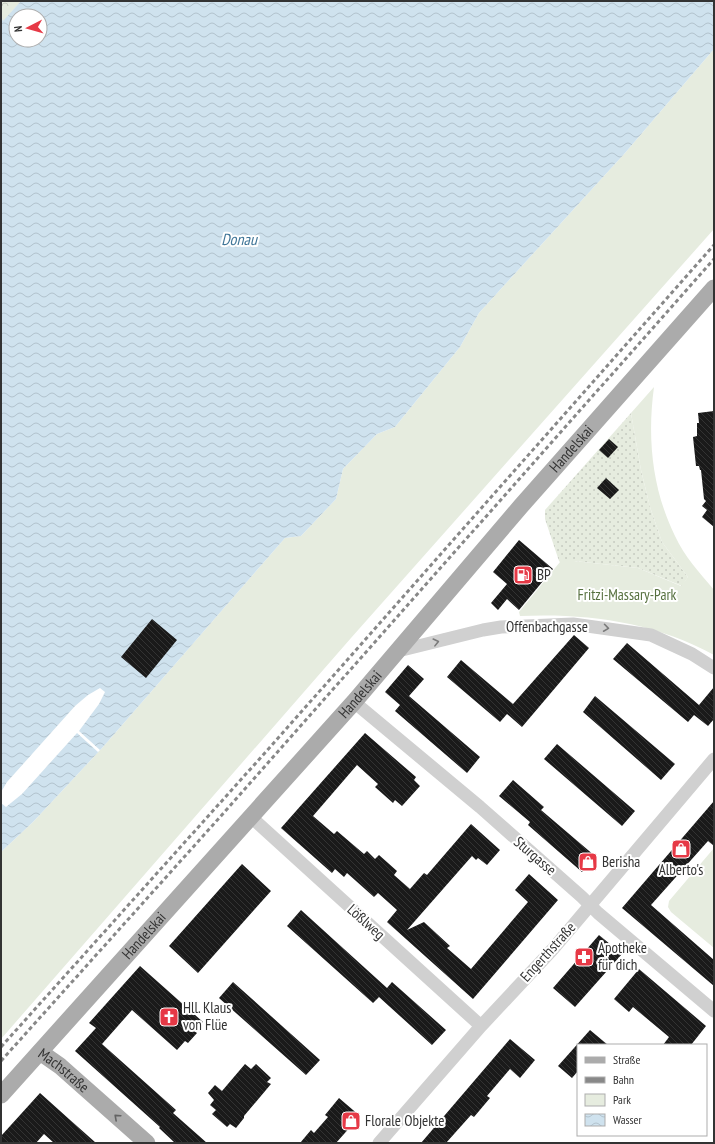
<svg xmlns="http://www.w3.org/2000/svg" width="715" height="1144" font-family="'PT Sans Narrow',sans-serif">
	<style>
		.grass { fill: url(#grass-dots) }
		.forest { fill: url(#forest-crowns) }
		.park { fill: #e6ecdf }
		.water { fill: url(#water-waves); fill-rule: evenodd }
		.pier { fill: #fff }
		.building { fill: url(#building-back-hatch) }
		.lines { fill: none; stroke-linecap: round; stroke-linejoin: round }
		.minor { stroke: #d0d0d0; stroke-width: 13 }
		.major { stroke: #ababab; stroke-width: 17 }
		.rail { stroke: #888; stroke-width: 3; stroke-dasharray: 4 3; stroke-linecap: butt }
		.oneway { stroke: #7a7a7a }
		.oneway2 { stroke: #636363 }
		.labels { text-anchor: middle; stroke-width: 4; stroke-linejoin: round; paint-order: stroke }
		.street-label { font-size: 15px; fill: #333; stroke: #fff }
		.poi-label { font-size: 15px; fill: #333; stroke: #fff; text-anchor: start }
		.park-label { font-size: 15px; fill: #56703f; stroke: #fff }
		.water-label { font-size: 16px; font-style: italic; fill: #3f7597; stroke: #fff }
	</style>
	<defs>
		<pattern id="grass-dots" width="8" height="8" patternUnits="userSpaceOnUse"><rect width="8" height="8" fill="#e6ecdf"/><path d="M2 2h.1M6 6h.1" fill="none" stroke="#c6cbc0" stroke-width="1.8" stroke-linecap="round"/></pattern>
		<pattern id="forest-crowns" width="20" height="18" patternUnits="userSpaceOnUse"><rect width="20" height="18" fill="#e6ecdf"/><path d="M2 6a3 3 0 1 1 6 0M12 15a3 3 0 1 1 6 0" fill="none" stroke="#c6cbc0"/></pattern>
		<pattern id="water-waves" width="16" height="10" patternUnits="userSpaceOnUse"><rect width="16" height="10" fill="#cfe2ee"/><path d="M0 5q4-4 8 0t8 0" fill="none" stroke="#b2c2cd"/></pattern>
		<pattern id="building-back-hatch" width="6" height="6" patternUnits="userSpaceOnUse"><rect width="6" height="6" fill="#1a1a1a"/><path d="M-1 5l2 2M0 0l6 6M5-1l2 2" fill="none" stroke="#333"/></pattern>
	</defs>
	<rect width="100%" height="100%" fill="#fff"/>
	<!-- grass -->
	<path class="grass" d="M631,413L641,470L650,507L662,542L688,577L682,586L638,568L574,561H559L545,519V510Z"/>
	<!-- forest -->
	<path class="forest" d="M1,1H21L3,22L1,15Z"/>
	<!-- park -->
	<path class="park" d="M714,49V229L351,638L1,1039V852L33,822L103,747L285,538L301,536L336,499L343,469L377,434L395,427L460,347L479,313L625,153Z
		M654,387C647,438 652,489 675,536C684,556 700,573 714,590V655C654,622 587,613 520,616L519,612L560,562L559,561H574L638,568L681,586L688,577L662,542L650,507L641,470L631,413Z
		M714,848V948L671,912L668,907L669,901Z"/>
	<!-- water -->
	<path class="water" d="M21,1H714V49L625,153L479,313L460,347L395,427L377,434L343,469L336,499L301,536L285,538L103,747L33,822L1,852V15L3,21ZM16,16H40V40H16Z"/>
	<!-- pier -->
	<path class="pier" d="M100,688L105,692L99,704L79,731L100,750L98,752L77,733L22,794L6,807L1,803V792L7,782L75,706L88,695Z"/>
	<!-- building -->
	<path class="building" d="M714,411V527L702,517L707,510L702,506L706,501L704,499L701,470H700L699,466H696L693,437L697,436V423H699L698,413Z
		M609,439L618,447L608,458L599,450Z
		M606,478L619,490L610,499L597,488Z
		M519,540L553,569L519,610L507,599L498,610L491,603L507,584L493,572Z
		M152,619L177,640L146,678L121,657Z
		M574,635L589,648L522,727L507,714L500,722L447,677L461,660L513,704Z
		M627,643L699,705L714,687V719L708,726L694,715L688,722L613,659Z
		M408,665L424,679L409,696L480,757L467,773L395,711L400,705L385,692Z
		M595,696L675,764L661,780L583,712Z
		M365,733L416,777L414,780L420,786L402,806L395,800L393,803L375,787L378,784L357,765L313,816L334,834L337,831L364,854L367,851L375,859L379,855L397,871L394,875L410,889L424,873L427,875L471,824L500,850L487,865L478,858L476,860L472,856L407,930L424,922L450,946L447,948L471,969L528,902L515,890L529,874L558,900L473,999L387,922L397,910L378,893L374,897L347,873L344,877L335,869L332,873L281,828Z
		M557,744L635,811L622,826L544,759Z
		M513,780L544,807L541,810L595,856L582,872L528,825L530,822L499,796Z
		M714,801V846L708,841L651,905L714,960V986L622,908Z
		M242,864L271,891L198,973L169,946Z
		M301,910L387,988L392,982L446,1030L432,1045L379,997L373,1003L287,926Z
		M599,935L622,954L575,1007L553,988Z
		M140,966L203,1022L194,1031L197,1033L188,1043L185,1041L177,1050L132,1010L102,1044L176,1110L173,1113L207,1143H175L159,1128L160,1127L75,1051L96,1028L89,1023Z
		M639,969L706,1026L691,1045H663L669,1037L633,1007L629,1012L614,999Z
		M233,982L320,1060L306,1075L219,998Z
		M590,1030L608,1045H578V1071L572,1078L558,1066Z
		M510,1039L535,1060L520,1078L510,1069L487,1096L490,1098L474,1117L471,1115L446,1143H421Z
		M245,1064L251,1069L256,1064L271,1078L267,1082L271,1084L244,1116V1118L236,1128L230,1124L227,1127L212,1114L216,1110L210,1105L214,1100L208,1093L215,1085L222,1091Z
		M40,1093L69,1119L96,1143H54L44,1134L36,1143H1V1136Z
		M339,1098L360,1116L336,1143H300L311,1130L314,1133L328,1117L325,1115Z"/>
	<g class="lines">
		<!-- minor -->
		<path class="minor" d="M398,651L483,630L501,627L573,624L651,635L692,654L714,668
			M354,702L480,807L582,897L598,913L714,1011
			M251,817L481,1026
			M379,1143L481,1026L553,949L714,759"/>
		<!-- major -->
		<g class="major">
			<path id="s1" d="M40,1052L60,1066L147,1143"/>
			<path id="s2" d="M1,1095L354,702L521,506L714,288"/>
		</g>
		<!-- rail -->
		<path class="rail" d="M1,1047L272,745L714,245
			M1,1061L212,826L714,259"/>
	</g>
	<!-- one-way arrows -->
	<defs><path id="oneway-chevron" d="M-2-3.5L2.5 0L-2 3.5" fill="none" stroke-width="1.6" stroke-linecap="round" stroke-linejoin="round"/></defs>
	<g class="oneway">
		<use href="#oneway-chevron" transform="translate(606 628) rotate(8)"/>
		<use href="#oneway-chevron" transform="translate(436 642) rotate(-14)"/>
	</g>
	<use class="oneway2" href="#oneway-chevron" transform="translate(117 1117) rotate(-138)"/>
	<!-- icons -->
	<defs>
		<g id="fuel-square" transform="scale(1)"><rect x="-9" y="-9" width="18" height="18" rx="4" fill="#e63946" stroke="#fff"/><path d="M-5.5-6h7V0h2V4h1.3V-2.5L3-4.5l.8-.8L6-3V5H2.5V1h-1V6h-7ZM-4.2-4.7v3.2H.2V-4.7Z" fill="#fff"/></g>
		<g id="shop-square" transform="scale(1)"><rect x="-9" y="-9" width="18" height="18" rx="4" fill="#e63946" stroke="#fff"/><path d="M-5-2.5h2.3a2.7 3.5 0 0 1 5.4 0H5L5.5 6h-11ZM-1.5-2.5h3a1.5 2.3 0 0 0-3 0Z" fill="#fff"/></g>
		<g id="pharmacy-square" transform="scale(1)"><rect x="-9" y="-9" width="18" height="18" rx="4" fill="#e63946" stroke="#fff"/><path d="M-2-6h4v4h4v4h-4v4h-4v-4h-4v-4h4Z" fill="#fff"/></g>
		<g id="church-square" transform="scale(1)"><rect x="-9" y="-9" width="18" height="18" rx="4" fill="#e63946" stroke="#fff"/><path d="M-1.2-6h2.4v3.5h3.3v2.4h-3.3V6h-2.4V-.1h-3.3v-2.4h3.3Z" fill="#fff"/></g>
	</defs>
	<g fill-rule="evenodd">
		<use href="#fuel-square" x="523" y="575"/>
		<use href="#shop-square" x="681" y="849"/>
		<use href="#shop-square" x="588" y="862"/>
		<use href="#pharmacy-square" x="584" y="957"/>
		<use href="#church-square" x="169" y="1017"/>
		<use href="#shop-square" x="351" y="1121"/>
	</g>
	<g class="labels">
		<!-- street labels -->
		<g class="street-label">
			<text dy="5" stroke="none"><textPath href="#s2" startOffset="862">Handelskai</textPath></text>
			<text x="547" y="632">Offenbachgasse</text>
			<text dy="5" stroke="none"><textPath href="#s2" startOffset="538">Handelskai</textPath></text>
			<text transform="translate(535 856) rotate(41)" y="5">Sturgasse</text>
			<text transform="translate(366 922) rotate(42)" y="5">Lößlweg</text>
			<text dy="5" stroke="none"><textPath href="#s2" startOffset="214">Handelskai</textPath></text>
			<text transform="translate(548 952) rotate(-48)" y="5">Engerthstraße</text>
			<text dy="5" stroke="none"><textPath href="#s1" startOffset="30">Machstraße</textPath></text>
		</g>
		<!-- poi labels -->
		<g class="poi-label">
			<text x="537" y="580">BP</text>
			<text x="602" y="867">Berisha</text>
			<text x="681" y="875" text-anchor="middle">Alberto's</text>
			<text x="598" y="953">Apotheke<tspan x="598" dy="17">für dich</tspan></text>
			<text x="183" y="1013">Hll. Klaus<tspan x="183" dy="17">von Flüe</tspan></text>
			<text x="365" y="1126">Florale Objekte</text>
		</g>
		<!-- park labels -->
		<g class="park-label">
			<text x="627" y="600">Fritzi-Massary-Park</text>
		</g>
		<!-- water labels -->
		<g class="water-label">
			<text x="239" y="245">Donau</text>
		</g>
	</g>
	<!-- border -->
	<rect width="715" height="1144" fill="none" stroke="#333333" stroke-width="4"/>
	<!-- legend -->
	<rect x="577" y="1044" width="130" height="92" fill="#ffffff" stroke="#adadad"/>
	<rect x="585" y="1057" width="20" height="6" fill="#ababab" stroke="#adadad"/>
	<text x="613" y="1064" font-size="12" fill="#333333">Straße</text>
	<rect x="585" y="1077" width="20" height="6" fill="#888888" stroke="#adadad"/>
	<text x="613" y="1084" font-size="12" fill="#333333">Bahn</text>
	<rect x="585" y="1094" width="20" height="12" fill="#e6ecdf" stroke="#adadad"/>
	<text x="613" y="1104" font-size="12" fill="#333333">Park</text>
	<rect x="585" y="1114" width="20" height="12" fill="url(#water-waves)" stroke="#adadad"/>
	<text x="613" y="1124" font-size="12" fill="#333333">Wasser</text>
	<!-- north arrow -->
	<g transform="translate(28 28) rotate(264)"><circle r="19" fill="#ffffff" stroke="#adadad"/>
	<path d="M0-3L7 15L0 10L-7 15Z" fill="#e63946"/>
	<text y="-6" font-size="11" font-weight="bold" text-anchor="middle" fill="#333333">N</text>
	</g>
</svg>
